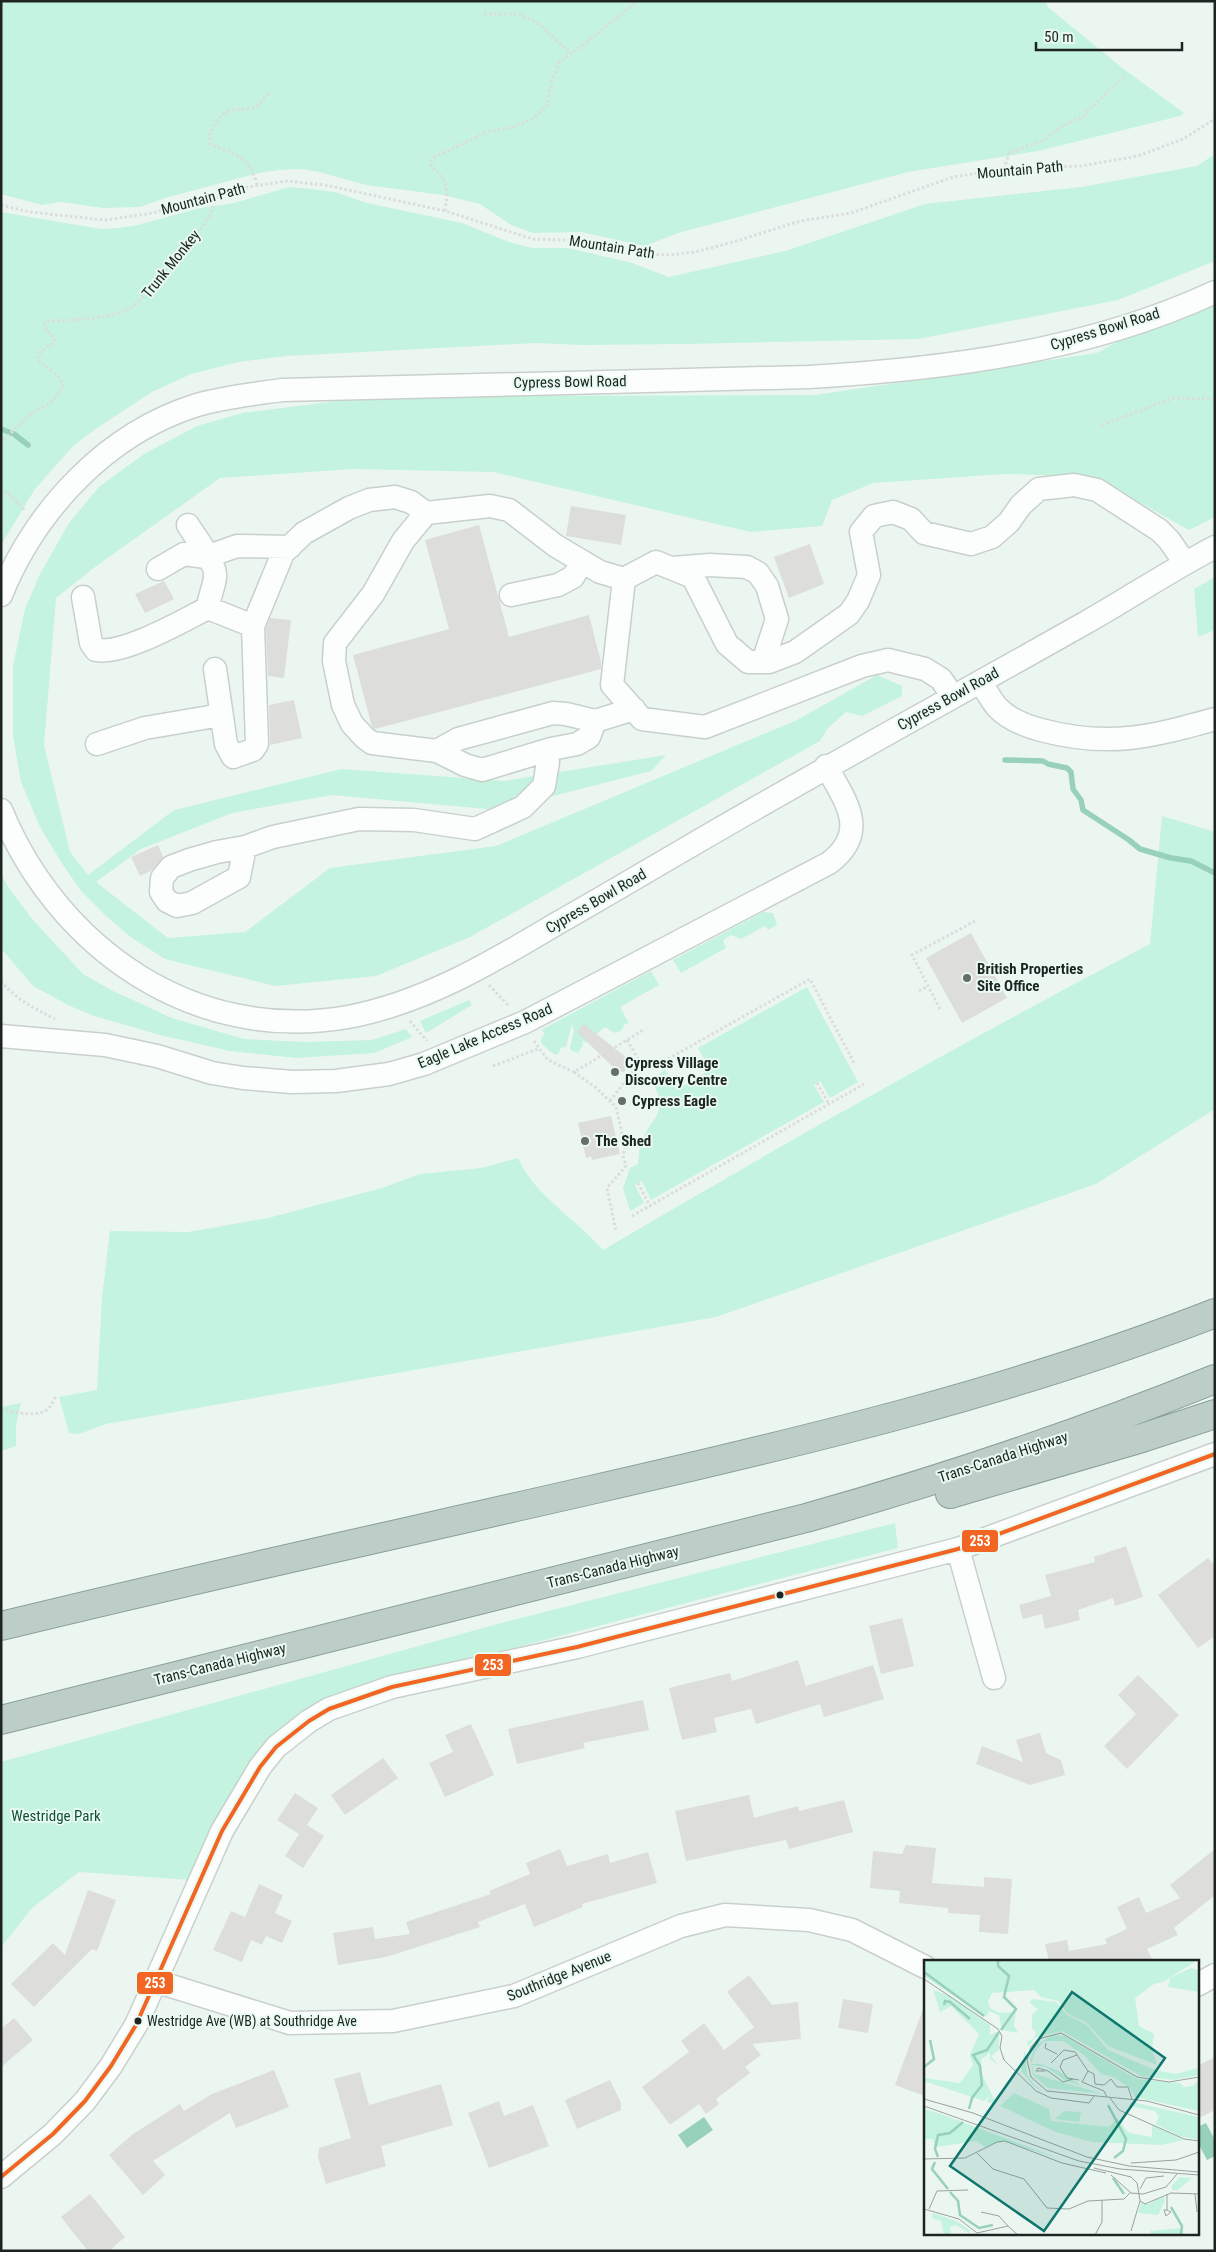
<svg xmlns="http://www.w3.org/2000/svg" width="1216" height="2252" font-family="'Roboto Condensed',sans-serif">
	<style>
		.green { fill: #c4f3df }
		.water { fill: #98d1ba }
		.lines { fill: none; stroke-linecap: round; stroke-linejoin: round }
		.stream { stroke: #98d1ba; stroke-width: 5.5 }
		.building { fill: #dddddc }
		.minor-casing { stroke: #c8d0cc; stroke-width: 25 }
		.highway-casing { stroke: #899f97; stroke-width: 30 }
		.path { stroke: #dbdddd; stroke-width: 3; stroke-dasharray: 2.5 2.5; stroke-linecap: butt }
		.minor { stroke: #fcfefd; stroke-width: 22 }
		.highway { stroke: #bdcec9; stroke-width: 28 }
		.bus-1-casing { stroke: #e8faf1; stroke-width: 8 }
		.bus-1 { stroke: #f26522; stroke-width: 4 }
		.poi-dot { fill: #666e6a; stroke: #e8faf1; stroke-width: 2 }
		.bus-dot { fill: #1e2421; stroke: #e8faf1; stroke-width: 2 }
		.labels { text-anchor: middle; stroke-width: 4; stroke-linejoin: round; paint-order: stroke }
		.bus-label { font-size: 14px; fill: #1e2421; stroke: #e8faf1; text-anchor: start }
		.street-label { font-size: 15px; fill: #1e2421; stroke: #e8faf1 }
		.poi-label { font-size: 15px; font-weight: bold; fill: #1e2421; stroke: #e8faf1; text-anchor: start }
		.park-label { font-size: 15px; fill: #10503b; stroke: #e8faf1 }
		.inset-river { fill: none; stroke: #98d1ba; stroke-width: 2.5 }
		.inset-road { fill: none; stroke: #9aa29e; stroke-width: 1 }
		.view { fill: #0f766e; fill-opacity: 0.15; stroke: #0f766e; stroke-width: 2.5 }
		.inset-edge { fill: none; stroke: #1e2421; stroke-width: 2.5 }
		.line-badge { stroke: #e8faf1; stroke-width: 2 }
		.badge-label { font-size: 14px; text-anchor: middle; font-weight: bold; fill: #fff }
	</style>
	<rect width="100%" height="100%" fill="#ecf6f1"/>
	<!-- green -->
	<path class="green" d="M1,1H1045L1048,7L1121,67L1184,113L1180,116L1038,151L908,172L678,233L645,246L581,232L533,233L511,225L480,204L443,195L366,185L319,172L300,169L279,170L259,173L165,198L140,207L103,208L61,202L42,205L1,194Z
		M1215,154V261L1118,300L918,339L686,344L582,345L536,343L287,356L238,362L191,374L152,392L97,428L74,445L35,489L1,545V212L101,229L118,228L138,225L200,208L234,203L289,187L311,189L335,192L367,203L462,223L509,242L533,248H568L632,263L669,277L785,251L925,204L1081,187L1197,166Z
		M1215,286V517L1189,530L1094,477L1005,474L873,483L832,500L822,526L751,532L493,472L353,469L220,478L95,567L56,598L44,745L70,852L88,875L174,810L342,769L504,781L666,755L651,771L498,810L332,795L232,813L141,849L96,882L168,938L245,932L330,868L496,846L797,720L877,675L902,686V696L862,716L846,712L828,728L820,741L470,937L376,976L275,986L165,959L132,938L107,917L81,891L61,862L40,827L21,782L13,736V666L25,609L40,574L69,523L99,487L144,454L197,426L242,413L338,401L501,396L815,395L1097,353Z
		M1215,577V630L1198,637L1194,589Z
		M1162,816L1215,832V1109L1096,1184L716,1317L106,1424L79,1434L69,1433L59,1397L97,1390L102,1297L110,1231L188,1232L268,1218L382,1188L420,1174L481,1168L518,1158C532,1193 578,1221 603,1250C783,1144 965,1041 1150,944Z
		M1,874L8,887L33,920L83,974L113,991L172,1018L244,1039L304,1042L372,1040L406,1029L412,1037L374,1053L296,1058L230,1051L160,1035L94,1016L68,1005L33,986L3,951L1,948Z
		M763,912L773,913L777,925L768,930L765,926L741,939L731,935L723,940L726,948L681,973L673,960Z
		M651,971L659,985L620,1007L629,1023L625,1024L621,1031L615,1033L605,1027L586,1043L582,1040L583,1045L578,1053L572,1051L570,1048L574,1031L572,1024L566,1047L561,1048L557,1055C551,1054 544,1046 540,1041L545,1033L541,1030Z
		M807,987L858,1082L830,1098L820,1081L814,1085L824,1102L651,1200L642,1181L635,1185L644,1203L630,1211L623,1188L630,1168L638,1164C639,1156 639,1148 642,1141C649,1120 669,1112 655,1088L658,1076L665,1069L677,1090L710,1070L698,1048Z
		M469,1000L472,1005L426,1033L420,1021Z
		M21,1403L16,1425V1446L1,1451V1407Z
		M895,1523L898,1548L421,1672L300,1722L190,1880L79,1872L33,1907L1,1947V1762L501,1623Z"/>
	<!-- water -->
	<path class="water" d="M704,2117L713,2130L687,2148L678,2135Z
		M1206,2123L1215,2140V2156L1207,2160L1197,2141V2127Z"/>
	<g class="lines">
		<!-- stream -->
		<path class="stream" d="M1,429L14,434L28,445
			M1005,760L1043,761L1048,764L1067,768L1071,772L1073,789L1081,800L1083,810L1129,840L1140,849L1171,858L1191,861L1215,873"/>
	</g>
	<!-- building -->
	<path class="building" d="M571,506L626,515L621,545L566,536Z
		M479,525L509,637L589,615L601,662V669L375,729L372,727L353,655L449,629L425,540Z
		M810,544L824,584L789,598L774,557Z
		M164,581L174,599L145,613L135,594Z
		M270,618L291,620L284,678L268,676L266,628Z
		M294,700L302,738L270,745L269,705Z
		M158,845L163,857L151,871L140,876L131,857Z
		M971,933L1007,998L962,1023L926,958Z
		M584,1024L632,1062L624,1072H618L577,1032Z
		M611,1116L620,1154L592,1160L591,1156L586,1158L578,1123Z
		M1126,1546L1143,1597L1115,1606L1113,1598L1078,1610L1080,1620L1045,1629L1042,1614L1023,1619L1019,1605L1051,1596L1045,1575L1095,1562L1094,1557Z
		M1208,1558L1215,1566V1636L1198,1648L1158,1595Z
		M902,1618L914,1666L881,1674L869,1626Z
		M798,1660L806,1686L873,1665L884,1699L824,1717L820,1704L756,1724L751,1709L714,1718L717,1732L682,1740L669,1688L730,1673L732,1681Z
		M1138,1675L1179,1715L1127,1769L1104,1746L1136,1714L1118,1695Z
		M643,1700L649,1730L583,1743L585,1748L517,1764L508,1729Z
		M471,1724L494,1775L445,1797L429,1763L453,1752L445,1735Z
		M1040,1733L1046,1753L1061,1760L1065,1775L1030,1785L976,1764L982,1746L1023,1762L1016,1740Z
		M383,1758L398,1778L345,1815L331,1795Z
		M295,1793L318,1808L307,1825L324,1836L303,1868L285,1856L299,1834L277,1820Z
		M749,1795L754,1818L798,1806L799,1811L844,1800L853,1832L789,1849L786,1840L686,1861L675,1811Z
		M906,1845L936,1848L932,1883L984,1887V1877L1012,1879L1008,1934L979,1932L980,1915L948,1913V1908L899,1903L900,1891L870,1888L873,1851L902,1854Z
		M560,1849L567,1866L608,1854L610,1863L648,1852L657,1883L582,1904L583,1907L534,1927L525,1904L478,1922L480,1927L386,1957L338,1965L333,1933L373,1927L375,1939L410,1934L406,1922L491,1894L489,1891L530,1874L526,1863Z
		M1215,1849V1895L1174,1928L1178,1935L1147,1949L1153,1961H1049L1045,1944L1067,1940L1069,1951L1107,1944L1105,1939L1127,1929L1117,1907L1139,1897L1146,1913L1180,1898L1170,1885Z
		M259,1884L283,1895L275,1913L292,1921L282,1943L266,1936L262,1945L251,1940L242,1962L213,1950L231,1911L245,1917Z
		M88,1890L116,1900L97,1951L92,1949L34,2007L11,1984L53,1943L65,1955Z
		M749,1975L772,2005L798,2002L801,2039L752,2044L761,2055L745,2067L750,2073L716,2099L719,2104L706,2114L699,2104L670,2125L642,2087L689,2052L681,2041L704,2023L724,2050L754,2027L727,1992Z
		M843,1999L873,2004L868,2033L838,2028Z
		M923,2009H925V2096L895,2085Z
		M14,2018L33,2040L1,2067V2029Z
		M1215,2057V2110L1197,2119V2066Z
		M274,2070L289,2107L236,2128L230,2113L153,2161L165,2175L143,2195L109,2155L133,2134L180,2104L184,2111L212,2094Z
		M360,2072L369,2105L441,2084L453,2125L381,2146L386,2166L326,2184L318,2157L319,2148L351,2138L334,2079Z
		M610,2080L621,2103V2110L577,2129L565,2100Z
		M499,2101L504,2116L533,2105L549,2146L489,2168L468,2113Z
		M90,2194L125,2237L109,2251H88L61,2217Z"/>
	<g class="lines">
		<!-- minor casing -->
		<g class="minor-casing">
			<path id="minor" d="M188,525C195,537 217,564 215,577C214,588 209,596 208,608
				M672,568L710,565L747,567L758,573L767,586L777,619L763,662
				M158,569L184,554L206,557L237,546L290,547
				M624,579L656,562L693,577L727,644L748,662H769L795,652L849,614L858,601L869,575L861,532L874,516L893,512L911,519L924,533L971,544L992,537L1009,522L1021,505L1039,489L1074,485L1097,490L1159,530L1169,540L1185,563
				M1,595C36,509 107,433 197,405C224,397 254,394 282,390L809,377C947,369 1088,351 1215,292
				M511,595L558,585L573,577L582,562
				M83,597L91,643L96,650C124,655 182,621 208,608L253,626
				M215,669L226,744L233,757L253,750L257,744L253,626L283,553L304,533L349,508L369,500L395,497L411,502L426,513
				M980,682C986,690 991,700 997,707C1008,719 1026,726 1041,730C1109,748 1150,737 1215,719
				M595,721L589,737L577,744L551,749L482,770L465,765L437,751L372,743L365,738L352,724L343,705L334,661L335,643L373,594L403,541L426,513L490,506L509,510L556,546L600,572L624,579L612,685L642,719L705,727L862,666L888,660L925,669L941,679L953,697
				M97,744L145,728L221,715
				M437,751L458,739L553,713L566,714L595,721L634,709
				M1,810C58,949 195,1044 348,1017C423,1003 491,963 556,924C602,898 647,871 692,845C822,769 954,697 1085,623C1129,598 1171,570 1215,547
				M245,847L239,877L192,903L177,906L167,901L161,892L162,878L171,867L189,860L217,852L245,847L273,837L359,819L414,820L475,829L523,807L544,786L548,762L542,752
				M1,1036L105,1045L157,1056L212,1073L243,1078L292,1082L336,1081L389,1074L424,1064L525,1022L829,863C870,832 846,802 826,766
				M958,1549L994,1678
				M155,1981L290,2023L393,2021L514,1996L681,1926L725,1915L809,1920L852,1930L925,1967
				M1197,1985L1215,1975
				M1,2177L53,2134L85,2101L111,2066L136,2025L222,1831L260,1767L276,1747L309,1721L329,1709L392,1687L577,1647L958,1549L1215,1454"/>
		</g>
		<!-- highway casing -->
		<g class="highway-casing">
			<path id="highway" d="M950,1494L1142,1438L1215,1414
				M1,1626C197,1578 394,1535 591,1490C802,1442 1012,1392 1215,1313
				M1,1720L806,1518C945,1479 1081,1433 1215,1379"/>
		</g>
		<!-- path -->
		<path class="path" d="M484,14H519L536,22L571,53
			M1004,169L1009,153L1042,141L1061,127L1083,116L1124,76
			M257,185C249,153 235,156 210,144C206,131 221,113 232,110C239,109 246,110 253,108C259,106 265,97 270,92
			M1,205L30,212L105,220L153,213L185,202L217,196L248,187L287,181L325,185L445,211L533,239L567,240L647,254L670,255L695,252L730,243L800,221L851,213L953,177L1004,169L1081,166L1138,156L1183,139L1215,119
			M445,211C447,197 449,186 440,175C436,170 432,168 430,162L433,158L487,132L513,127L531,120L547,106L552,80L560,61L585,44L637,1
			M1102,425L1174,398L1215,399
			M1,444C9,434 19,425 29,416C42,406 59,401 63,384L59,377L37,359L41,351L55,342L54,338L44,327L45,324L49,321C73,320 102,319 125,311C141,306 198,235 208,218C212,211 214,203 217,196
			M1,487L25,510
			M1,981C18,1001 32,1007 55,1019
			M489,985L509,1006
			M919,991L928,986
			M940,1009L912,955L977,920
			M410,1021L427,1041
			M627,1040L640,1062L659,1064L810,979L855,1065
			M534,1041L548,1060L574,1072L645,1029
			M493,1066L538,1049
			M574,1072L595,1087L616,1107L625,1147L623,1156L626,1166L607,1188L616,1232
			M817,1083L829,1104
			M610,1101L640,1062
			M638,1183L650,1206
			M632,1216L864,1084
			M1,1409C14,1412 40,1419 50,1407C52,1404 54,1399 56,1396"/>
		<!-- minor -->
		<use href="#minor" class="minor"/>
		<!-- highway -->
		<use href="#highway" class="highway"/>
		<!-- bus-1 casing -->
		<g class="bus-1-casing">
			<path id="bus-1" d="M1,2177L53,2134L85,2101L111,2066L136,2025L222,1831L260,1767L276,1747L309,1721L329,1709L392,1687L577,1647L958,1549L1215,1454"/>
		</g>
		<!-- bus-1 -->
		<use href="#bus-1" class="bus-1"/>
	</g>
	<!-- markers -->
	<g class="poi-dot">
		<circle cx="967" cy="978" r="5"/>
		<circle cx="615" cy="1072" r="5"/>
		<circle cx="622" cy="1101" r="5"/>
		<circle cx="585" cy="1141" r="5"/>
	</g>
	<g class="bus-dot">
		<circle cx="780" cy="1595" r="4.5"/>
		<circle cx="138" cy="2021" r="4.5"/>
	</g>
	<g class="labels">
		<!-- bus labels -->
		<g class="bus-label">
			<text x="147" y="2026">Westridge Ave (WB) at Southridge Ave</text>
		</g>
		<!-- street labels -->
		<g class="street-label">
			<text transform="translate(1020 170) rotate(-5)" y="5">Mountain Path</text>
			<text transform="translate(203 199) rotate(-15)" y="5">Mountain Path</text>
			<text transform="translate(612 247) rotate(9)" y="5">Mountain Path</text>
			<text transform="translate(171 264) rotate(-51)" y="5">Trunk Monkey</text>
			<text transform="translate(1105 329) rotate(-17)" y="5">Cypress Bowl Road</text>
			<text transform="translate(570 382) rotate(-1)" y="5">Cypress Bowl Road</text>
			<text transform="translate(948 699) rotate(-29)" y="5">Cypress Bowl Road</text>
			<text transform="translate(596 901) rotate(-30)" y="5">Cypress Bowl Road</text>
			<text transform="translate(485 1036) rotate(-23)" y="5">Eagle Lake Access Road</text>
			<text transform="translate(1003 1457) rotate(-18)" y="5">Trans-Canada Highway</text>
			<text transform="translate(613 1567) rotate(-14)" y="5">Trans-Canada Highway</text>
			<text transform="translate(220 1664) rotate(-14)" y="5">Trans-Canada Highway</text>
			<text transform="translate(559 1976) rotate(-22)" y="5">Southridge Avenue</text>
		</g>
		<!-- poi labels -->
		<g class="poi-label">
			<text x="977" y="974">British Properties<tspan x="977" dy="17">Site Office</tspan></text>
			<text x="625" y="1068">Cypress Village<tspan x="625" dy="17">Discovery Centre</tspan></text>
			<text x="632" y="1106">Cypress Eagle</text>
			<text x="595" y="1146">The Shed</text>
		</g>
		<!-- park labels -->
		<g class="park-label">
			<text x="56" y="1821">Westridge Park</text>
		</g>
	</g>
	<!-- overview -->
	<g transform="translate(924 1960)">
		<rect width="275" height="275" fill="#ecf6f1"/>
		<path d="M0,0H274L239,22L230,24L211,38L215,66L230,74L228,89L233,105L184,86L162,62L144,54L134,41L117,37L110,30L68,33L64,41L66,48L76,53L92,52L90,65L94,73L78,70L75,55L65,51L62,57L0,16ZM267,8L275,10V32L244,27L246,18ZM9,30L26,36L66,65V75L75,71V90L67,96L75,106L66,99V92L57,100L58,115L70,139L74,141L71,144L63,142L65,136L60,141L0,121V118L36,123L49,105L46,95L55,74L27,46L16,52ZM109,39L132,42L143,55L163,65L184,90L231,110L252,114L273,108L275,115L249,120L217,116L138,71L112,77L104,87L103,82L110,78L112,72L108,68V55L114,49L105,42ZM129,75L140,76L213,119L256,123L260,127L269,126L275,120V151L211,137L206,128L189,117L177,114L160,95L139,81H120L111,92L107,104H117L133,110L158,126L142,121L122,107L108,105L110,114L180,134L124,128L109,115L106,98L113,84ZM101,89L103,115L110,125L123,134L109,126L97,110ZM90,133L125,149L127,161L185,167L193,158L205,173L228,177V165L259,180L237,185L168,182L132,172L76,146ZM208,142L275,157V180L255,176L231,164L235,157L231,151L205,146ZM0,149L17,154L134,198L78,181L61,187L53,181L11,187L9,179H0ZM140,151L157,152L155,162L131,159ZM256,217L268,218L254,230H248V225ZM240,236L241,241L234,255L214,253L217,243L225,244ZM9,253L32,261L46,270L45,273L32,265L26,267L27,275H20L17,261L8,258ZM256,268L260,275H227L226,271Z" fill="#c4f3df"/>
		<path class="inset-river" d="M74,0V6L85,16L80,37L92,49L77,70M0,12L60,56M20,45L21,41L26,42L46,59M0,107L10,99L6,80M184,145L202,179L199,191L190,198M45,149L48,138L58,125L56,106L49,95L63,90L75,72M14,197L11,189L14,175L26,173L39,162M11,202L8,209L24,229M189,218L200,234M26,232L34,241L36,255L55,268L69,265M247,247L258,266L257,275"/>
		<path class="inset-road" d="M0,19L74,69L78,76L76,88L80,100L112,131L127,138L165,143L170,136M122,83L121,88L133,94M153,95L139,100L136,107L143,118L155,120M127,103L140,90L151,92L164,111L158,122L180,131L183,137M121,111H112L114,108L124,111L139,122L149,119M164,111L170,114L171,124L180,125L187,119L193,127H204L208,139M275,117L245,122L213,117L137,73L114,79L107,87L103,100L107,117L123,131L223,141L275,155M186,138L195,150L260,179L275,181M0,139L49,153L163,197L205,206L275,212M0,146L155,201L196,209L275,215M53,193L69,209L100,219L123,248L145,249L164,241L200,239L206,233M0,199L41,198L73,182L81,181L138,203L182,213M207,203L252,200L275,192M170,208L207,217L213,223L215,234M187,215L207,233L219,234L242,227L253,214M216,229L222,218L240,216M215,234L216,241L221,244L247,233L275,234M271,234L273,252M0,249L35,259L53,273L84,266L94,275M5,249L13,231L44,230M243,250H240L242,256L247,252L243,250V234M57,252L75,256L84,266M207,271L216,241M171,275L178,262V240"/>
		<path class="view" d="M148,32L241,98L120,271L26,206Z"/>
		<rect width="275" height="275" class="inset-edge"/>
	</g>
	<g class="line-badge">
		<rect x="961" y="1529" width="38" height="24" rx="5" fill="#f26522"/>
		<rect x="474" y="1653" width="38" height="24" rx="5" fill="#f26522"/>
		<rect x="136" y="1971" width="38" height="24" rx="5" fill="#f26522"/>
	</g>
	<g class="badge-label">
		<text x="980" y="1546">253</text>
		<text x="493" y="1670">253</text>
		<text x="155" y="1988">253</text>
	</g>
	<!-- border -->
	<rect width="1216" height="2252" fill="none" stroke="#1e2421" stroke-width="5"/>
	<!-- scale -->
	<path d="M1036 42v8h146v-8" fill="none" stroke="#1e2421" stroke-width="2.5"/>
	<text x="1044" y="42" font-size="15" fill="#1e2421" stroke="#e8faf1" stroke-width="4" paint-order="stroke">50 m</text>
</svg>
